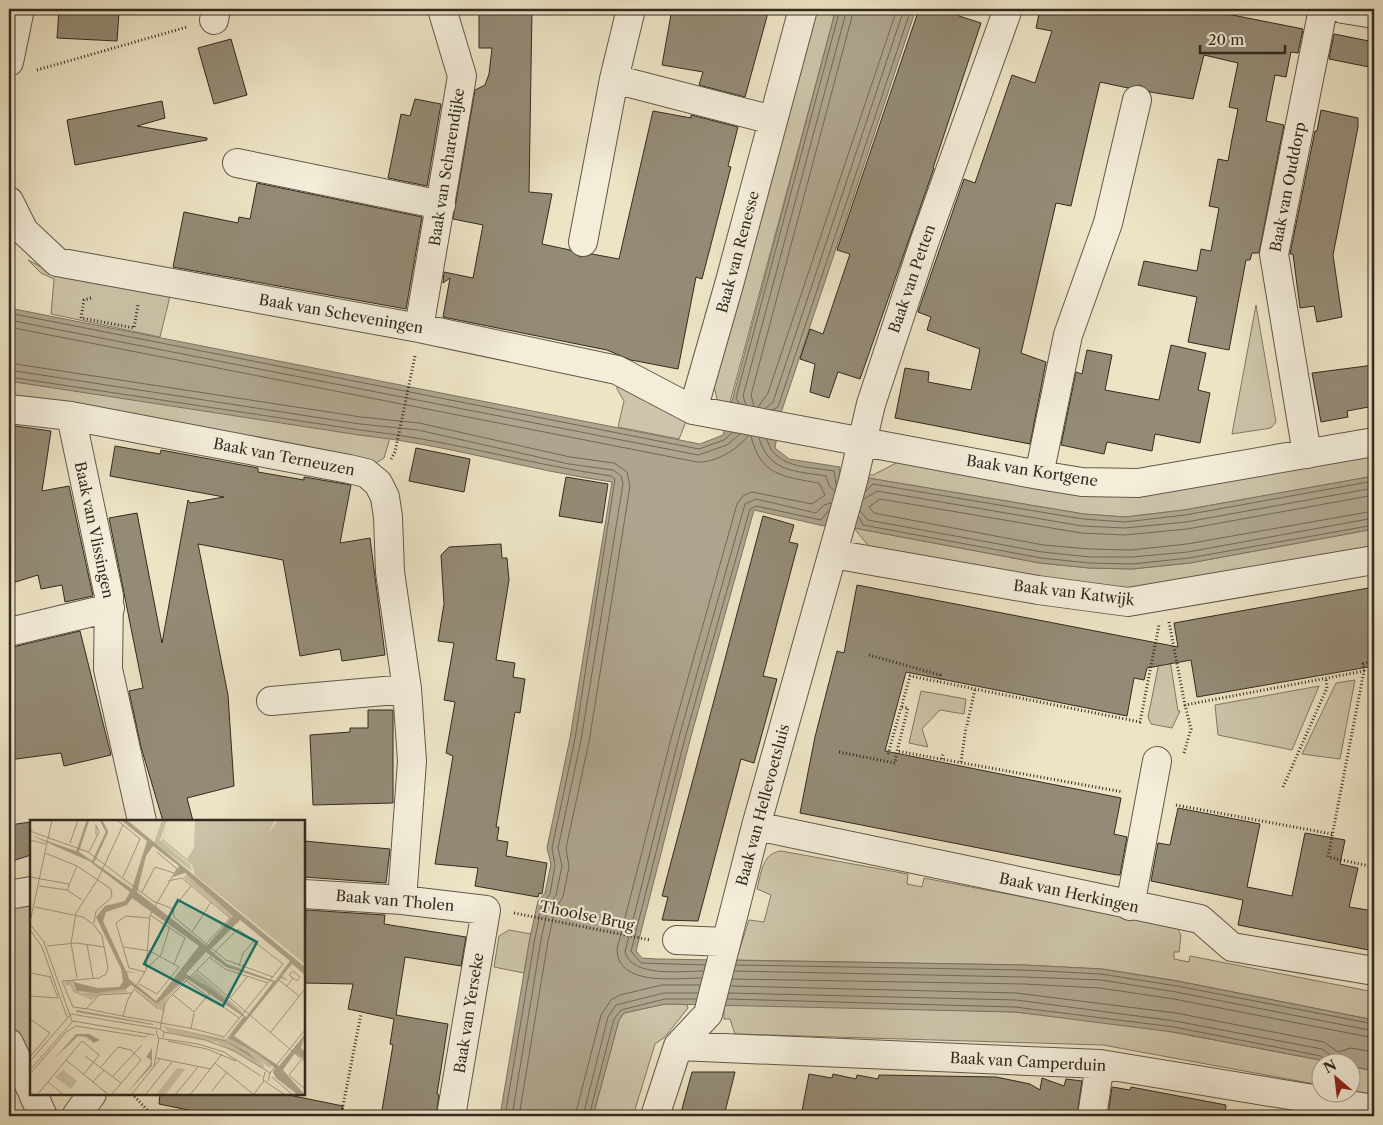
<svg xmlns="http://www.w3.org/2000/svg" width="1383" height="1125" font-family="'Libre Caslon Text',serif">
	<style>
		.green { fill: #cdc4aa; stroke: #807765 }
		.water { fill: #aea58e; stroke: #7d7462 }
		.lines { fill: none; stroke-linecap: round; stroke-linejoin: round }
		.shore { stroke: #706857; stroke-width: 1 }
		.building { fill: #948b76; stroke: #332a20 }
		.minor-casing { stroke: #62584a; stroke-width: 30 }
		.path { stroke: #332a20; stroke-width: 3; stroke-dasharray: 1 2.5; stroke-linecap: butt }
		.minor { stroke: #f3edda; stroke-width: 28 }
		.labels { text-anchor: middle; stroke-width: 4.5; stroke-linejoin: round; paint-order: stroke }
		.street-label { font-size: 15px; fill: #332a20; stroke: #f3edda }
		.inset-river { fill: none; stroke: #aea58e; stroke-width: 2.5 }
		.inset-road { fill: none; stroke: #a39a84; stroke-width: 1 }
		.view { fill: #0f766e; fill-opacity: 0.15; stroke: #0f766e; stroke-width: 2.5 }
		.inset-edge { fill: none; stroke: #332a20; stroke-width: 2.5 }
	</style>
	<rect width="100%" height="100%" fill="#ede4c6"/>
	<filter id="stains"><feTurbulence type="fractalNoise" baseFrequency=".004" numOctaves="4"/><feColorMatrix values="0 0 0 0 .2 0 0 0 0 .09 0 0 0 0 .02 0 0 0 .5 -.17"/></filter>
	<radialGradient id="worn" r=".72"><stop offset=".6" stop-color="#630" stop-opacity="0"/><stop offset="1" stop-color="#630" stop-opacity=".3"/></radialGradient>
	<!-- green -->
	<path class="green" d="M814,9H836L729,406L717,399L714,386Z
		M28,260L57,275L69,278L170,296L160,337L51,314L54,279L41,273Z
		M1256,305L1276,422L1271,428L1232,434Z
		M9,381L390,438L384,458L376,463L9,398Z
		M617,385L687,419L679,439L618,427L624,401L617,389Z
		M1374,454V476L1184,510L1126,517L1084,514L868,478L869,475H873L902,460L1053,490Z
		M854,528L1040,563L1089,568L1132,569L1190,563L1374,529V550L1146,588H1071L871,549Z
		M1168,647L1178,711H1180L1172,728L1151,724L1148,717L1162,648Z
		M1355,680L1340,759L1302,754L1336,683Z
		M1319,686L1292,750L1218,735L1215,705Z
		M921,691L966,699L964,714L940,710L922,729L928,747L909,743Z
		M781,851L908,874L907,884L922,887L924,878L1174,926L1177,927L1181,935L1179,952H1174V959L1189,962L1190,956L1374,992V1020L1178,981L1102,969L1024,965L736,960L749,920L764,922L771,895L757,889C761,874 762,853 781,851Z
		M31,906V1060L9,1018V908Z
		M509,930L531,934L524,973L494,967L499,936Z
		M665,1004H687L688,1008L665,1037L655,1044L633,1116H593L619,1020L624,1013Z
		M724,1004L1015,1012L1130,1024L1331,1062H1320V1085L1103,1045L735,1034L730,1019H724Z
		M1350,1066L1374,1071V1097L1351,1092Z"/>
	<!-- water -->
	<path class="water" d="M836,9H916L781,413L775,448L789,459L840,467L839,481L865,488L868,478L1084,514L1125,517L1184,510L1374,476V529L1190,563L1132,569L1089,568L1040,563L854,528L856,521L824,526L754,510L690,740L636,951L642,958L657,959L1024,965L1102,969L1177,981L1374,1020V1071L1351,1066L1350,1062H1331L1173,1032L1015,1012L665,1004L624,1013L619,1020L593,1116H500L530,937L538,901L545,893L551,864L547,848L570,738L612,482C527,470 445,444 359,435L9,381V308L700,444L723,435Z"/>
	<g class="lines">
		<!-- shore -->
		<path class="shore" d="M9,313L699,449L724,440L732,433
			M9,320L698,455L727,445L740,434
			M9,327L697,462C715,463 737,450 748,436
			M9,363L361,417L419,423L570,457L614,463L627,472L630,486L589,742L566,848L569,867L563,897L555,910L548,941L519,1116
			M9,370L360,424L418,430L569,464L613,470L621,476L623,484L581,740L558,848L562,866L556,895L548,907L541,940L512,1116
			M9,377L360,430C445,439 527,464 611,476L615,479L575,739L552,848L555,865L550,894L542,904L535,938L505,1116
			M739,403L736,398L840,9
			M746,405L743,396L847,9
			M754,406L751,395L854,9
			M758,407L768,393L897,9
			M766,408L773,402L904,9
			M772,410L778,407L781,398L911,9
			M759,438C769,473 797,471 826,476L829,486L835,491
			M766,439C770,444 769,448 773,452C789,469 812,467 834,471L836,485
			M865,492L873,484L1083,519L1125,522L1185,515L1374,481
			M1374,495L1187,529L1125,535L1081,533L880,499L869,507L874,513L1043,545L1090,549L1131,550L1187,544L1374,511
			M864,499L877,491L1082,526L1125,528L1186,522L1374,488
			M860,511L868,520L1042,552L1090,557H1132L1188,552L1374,518
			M859,517L863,525L1041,558L1089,563L1132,564L1189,558L1374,525
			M705,965L641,963L631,951L685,738L750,509L756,506L821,520L830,509
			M736,965L1024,970L1101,974L1177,986L1374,1024
			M704,971C682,971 632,978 625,952L679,737L745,504L756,499L816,513L824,505L831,503
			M734,971L1024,977L1101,980L1176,992L1374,1031
			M702,978C676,978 617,987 617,949L672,735L737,504L743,496L752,492L812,504L825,495L819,483C785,477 760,476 751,436
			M732,979L1024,984L1100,988L1174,999L1374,1038
			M731,986L1016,993L1176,1013L1324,1042L1338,1052L1351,1048L1374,1052
			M729,993L1016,1000L1175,1021L1322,1049L1329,1054L1332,1062
			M727,999L1015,1007L1174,1027L1321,1056L1326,1062
			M575,1116L601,1015L611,1000L620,995L662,985H700
			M583,1116L608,1017L616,1005L664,993H698
			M589,1116L614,1019L621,1010L665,999H696"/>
	</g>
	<!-- building -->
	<path class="building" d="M59,9H114V12H119L117,41L57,38Z
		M479,9H532L529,192L552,194L542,244L570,250L580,257L592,254L619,259L653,111L691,118V115L738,127L728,166L731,167L702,279L696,277L678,369L631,360L607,350L443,317L450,278L443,283L444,272L473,278L483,225L453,219L475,90L485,85L489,74L492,48H479Z
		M672,9H769L745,97L699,85L703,72L662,65Z
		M919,9H962L959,16L981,23L933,168H934L860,379L838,372L829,398L810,392L815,364L800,359L810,329L823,334L850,254L837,250Z
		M1040,9H1202L1303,29L1298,53L1291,52L1286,77L1275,75L1266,121L1284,125L1259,253H1252L1250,260H1246L1229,350L1188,342L1197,297L1138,285L1144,261L1197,271L1201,249L1211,251L1219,208L1209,206L1218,159L1228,161L1232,139L1238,109L1229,107L1238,63L1204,55L1193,99L1150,92L1140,85L1128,88L1100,82L1071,206L1056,203L1021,353L1046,362L1030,444L895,418L905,368L929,372L928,382L971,390L980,349L927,330L931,317L918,312L964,179L975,183L1012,75L1035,83L1052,31L1036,28Z
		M1334,34L1374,42V68L1329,59Z
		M231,39L247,95L214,104L198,48Z
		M415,99L441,104L427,186L388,178L401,114L410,116Z
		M162,101L165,118L137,126L207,138V140L75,165L67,120Z
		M1321,110L1358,118V127L1333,255L1342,317L1317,322L1314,306L1300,308L1293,254H1290L1315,131H1317Z
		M257,183L422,217L406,309L173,267L184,212L238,223L239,217L250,219Z
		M1171,345L1206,353L1198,390L1210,393L1200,443L1155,434L1152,451L1107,442L1104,454L1061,445L1076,372L1082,374L1087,350L1112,355L1105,390L1159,400Z
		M1374,365V406L1347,411L1348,417L1321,422L1312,373Z
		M9,425L51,431L42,491L69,486L93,596L65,602L62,585L41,589L38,575L9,584Z
		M115,446L160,454L161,450L258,468V472L304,480V477L351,485L340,543L370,538L385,655L342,661L340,649L300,656L283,560L198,544L228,695L234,786L187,798L193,821H163L141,747L129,691L143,688L109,518L137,513L162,643L188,500L190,503L224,497L110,476Z
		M416,448L470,459L464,492L409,481Z
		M566,477L608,484L602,523L559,516Z
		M763,516L794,525L789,542L798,544L763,676L777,679L754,763L741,759L698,921L662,920L668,897L662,896Z
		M501,544L502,558H507L509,580L496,660L515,663L513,677L525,679L520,713L515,712L512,730L496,827H499L497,840L508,842L506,856L547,863L542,894L539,893L538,897L475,886L478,868L435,864L453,756L446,753L455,702L444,700L454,643L438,641L444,604L441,555L449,547Z
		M857,585L1178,647L1174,623L1374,587V666L1197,697L1191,660L1147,668L1144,680L1134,678L1127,716L906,672L885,751L1121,798L1114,834L1127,837L1120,875H1117L800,813L815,737L837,651L844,653Z
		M80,631L111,755L64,766L61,753L9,760V648Z
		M368,710H393V803L313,805L310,735L350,732V728H368Z
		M1178,808L1260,824L1247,887L1268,891L1292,896L1305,833L1345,840L1340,864L1358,868L1349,907L1374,911V951L1238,925L1243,900L1151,881L1158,843L1170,845Z
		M31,822V855L9,862V825Z
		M304,841L390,849L386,883L304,877Z
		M306,910L385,915L384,924L466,937L461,966L405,957L396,1015L448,1024L437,1094L439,1095L436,1116H381L393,1045L390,1044L394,1019L348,1009L353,984L304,983Z
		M692,1072H735L724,1116H680Z
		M809,1074L832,1078L833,1074L856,1079L857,1075L878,1079L879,1075L996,1077L1030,1084L1040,1090L1042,1078L1064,1086L1066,1079L1082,1081L1077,1116H801Z
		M1112,1087L1130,1090L1131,1087L1226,1105L1225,1116H1108Z
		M160,1094H284L343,1106L342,1116H217L159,1104Z"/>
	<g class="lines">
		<!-- minor casing -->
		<g class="minor-casing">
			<path id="minor" d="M1343,9L1374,14
				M214,20L216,9
				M9,62L20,9
				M614,79L773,120
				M237,163L441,205
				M9,201L24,231L57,262L419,328L617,370L693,410L1039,475L1082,482L1138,483L1374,442
				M583,242L614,79L631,9
				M419,328L462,76L442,9
				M9,409L71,416L349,469L366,473L378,483L385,497L388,517L390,572L407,689L412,761L402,900
				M693,410L730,281L803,9
				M71,416L109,596L108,669L142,821
				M1307,454L1274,254L1323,9
				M1039,475L1068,335L1108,223L1137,100
				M833,554L1038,590L1128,602L1374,560
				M9,632L110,608
				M271,701L407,689
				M756,826L1200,919L1232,947L1374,971
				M304,894L402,900L486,910L451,1116
				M9,895L31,891
				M1130,906L1157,761
				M677,940L726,942
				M9,1043L31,1089
				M678,1046L1100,1064L1374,1109
				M33,1094L43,1116
				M76,1116L92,1094
				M655,1116L678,1046L708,1014L756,826L853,481L871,404L924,243L1008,9
				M1092,1116L1100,1064"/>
		</g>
		<!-- path -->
		<path class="path" d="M243,11L252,9
			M37,70L187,27
			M91,298L84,300L81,318L134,328L138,305
			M391,459L395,452L415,356
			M1169,622L1185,705L1364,671L1328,857L1374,867
			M869,655L940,675L939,682
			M1364,671L1363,664L1374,661
			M902,707L908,708L897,751L1123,792
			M967,725L975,689
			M839,752L895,763L897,751
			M1184,753L1191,729L1185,705
			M888,754L910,676L1140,722L1159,625
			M942,759L943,754
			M961,762L966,727
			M1283,787L1327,688L1326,678
			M1176,805L1332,834
			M514,913L650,940
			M132,1094L153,1116
			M341,1116L361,1014"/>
		<!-- minor -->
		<use href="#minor" class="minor"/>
	</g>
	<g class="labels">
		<!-- street labels -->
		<g class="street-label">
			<text transform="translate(447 167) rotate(-81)" y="5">Baak van Scharendijke</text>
			<text transform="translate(1288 187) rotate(-79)" y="5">Baak van Ouddorp</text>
			<text transform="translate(738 252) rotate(-75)" y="5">Baak van Renesse</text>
			<text transform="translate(912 279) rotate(-71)" y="5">Baak van Petten</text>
			<text transform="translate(341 314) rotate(10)" y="5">Baak van Scheveningen</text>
			<text transform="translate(284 457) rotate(11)" y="5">Baak van Terneuzen</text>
			<text transform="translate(1032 471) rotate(9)" y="5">Baak van Kortgene</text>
			<text transform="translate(94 530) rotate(78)" y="5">Baak van Vlissingen</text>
			<text transform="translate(1074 593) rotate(7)" y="5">Baak van Katwijk</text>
			<text transform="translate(763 805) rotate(-75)" y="5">Baak van Hellevoetsluis</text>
			<text transform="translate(1069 893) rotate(12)" y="5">Baak van Herkingen</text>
			<text transform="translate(395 901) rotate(5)" y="5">Baak van Tholen</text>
			<text transform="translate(587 916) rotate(12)" y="5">Thoolse Brug</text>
			<text transform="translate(469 1013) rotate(-81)" y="5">Baak van Yerseke</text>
			<text transform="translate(1028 1062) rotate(3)" y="5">Baak van Camperduin</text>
		</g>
	</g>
	<!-- overview -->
	<g transform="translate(30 820)">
		<rect width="275" height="275" fill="#ede4c6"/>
		<path d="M132,0H137L130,20L160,45L162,51L124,23ZM138,0L133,19L157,39L164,28L165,0H245L238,14L248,0H275V144L165,55L162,45L132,21ZM157,55L204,96L178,125L201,98L153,57ZM167,152L213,192L212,194L182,169L161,157ZM153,157L157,158L136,179L133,192L106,170L127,184ZM47,159L42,164L50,173L96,169L97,172L71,174L61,180L43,172L40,165L36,166L34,162ZM213,196L214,198L202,220L227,234L242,246L240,248L232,242L235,248H231L188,223L138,212L133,206L196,219ZM140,208L195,220L218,232L228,242L196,222ZM147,248L155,249L135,275H126ZM33,250L47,261L41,269L25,257Z" fill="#cdc4aa" fill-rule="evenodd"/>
		<path d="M91,0H97L275,147V155L262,144L252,156L259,161L251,158L204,216L249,246L275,214L271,228L275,232V240L265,233L253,250L275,275H268L246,258L243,252L245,248L227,234L198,218L214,197L156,158L127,184L101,165L96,169L66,173L47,171L43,162L68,168L89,167L93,162L91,149L66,97L75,86L95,81L100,72L59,41L0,15L49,32L102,69L117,21ZM123,26L149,46L143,57L155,53L203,96L177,126L107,72L116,36ZM102,78L169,126L126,181L99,159L97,152L110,153L96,151L73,101L76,92L97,85ZM210,100L260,141L245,161L197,144L180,130ZM176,132L196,147L243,162L216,197L182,169L156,154ZM47,190L123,204V205L46,192ZM140,208L195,220L218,232L228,242L196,222ZM46,214H59L70,220L64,223L56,217L48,216L24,239ZM122,228V246L95,275L120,245L121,240L116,237Z" fill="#aea58e" fill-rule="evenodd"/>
		<path class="inset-river" d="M47,33L58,0M63,42L77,12L71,0"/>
		<path class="inset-road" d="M87,0L110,19L93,57M0,11L58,32L123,81L143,89M0,20L16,24M40,23L48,0M59,32L69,12L66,5V15M15,33L47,46L81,69L82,77L66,91L64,103M0,57L39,64M138,61L152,58L200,98L176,124M9,66L37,70L52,80M161,66L143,89L144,97L196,140L243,157M37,70L47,46M112,72L125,47L144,53M5,87L53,97L64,105L72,116L78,148L76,154L69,158L32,161L43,187L58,189L97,197L127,202L131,203L164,209L194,217L253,144L208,109L138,179L135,184L133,194L131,203V206L130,209M120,95L155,118L144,144M0,102L22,0M0,104L14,122L42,201M0,110L12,127L37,197M162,112L181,82M57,124L63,158M17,126L46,123L75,127M93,127L120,131L149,147L127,174L109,164M179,137L195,149L238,163M209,146L213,133L224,121M118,147L131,135L140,106M167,150L275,242M115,152L99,148L86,103L96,96L119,98M0,153L21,157M47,158L41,123L46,93L68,59L93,5M155,160L209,198M249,160L269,176M257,166L263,158L259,155L263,151L270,157L267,161L263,158M105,170L128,189M142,174L164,192M0,176L28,178L20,157M200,178L218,156M56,189L69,175L102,173M164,192L179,174M93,196L98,179L116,150L120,95L147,49L127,32M0,199L20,213L0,237M161,209L164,193M126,210L128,218L168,224L194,232L231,256M134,212L175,220L205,231L240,253L238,261M240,213L275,169M138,221L177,229L206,241M55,236L91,263M126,238L181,249M36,240L79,275M271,240L259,255L275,269M0,241L41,194L130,209L134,212L133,217M185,243L223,274M124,246L129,218M71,247L88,227L101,230L111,240L81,275M0,250L43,201L125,215M235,252L233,260L255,275M240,253L275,210M0,254L36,212L46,206L115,217L119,214M83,256L112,225M242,257L263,275M18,262L34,275M63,262L74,250M182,271L197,252M7,275L52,221L69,235L54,254M101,275L130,239M115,275L142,242M145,275L168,247M160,275L192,234M223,275L234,261"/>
		<path class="view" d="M148,80L227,122L193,186L114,144Z"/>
		<rect width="275" height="275" class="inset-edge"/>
	</g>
	<!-- margin -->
	<rect width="1383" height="1125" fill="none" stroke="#ede4c6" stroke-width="30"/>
	<rect x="10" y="10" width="1363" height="1105" fill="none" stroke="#332a20" stroke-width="2.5"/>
	<rect x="15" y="15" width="1353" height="1095" fill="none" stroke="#332a20"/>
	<!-- north arrow -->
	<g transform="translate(1336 1078) rotate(332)"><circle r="24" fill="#f3edda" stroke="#a69f90"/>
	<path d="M0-4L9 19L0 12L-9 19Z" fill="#8f2418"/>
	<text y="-8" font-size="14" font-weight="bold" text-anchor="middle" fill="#332a20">N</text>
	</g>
	<!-- scale -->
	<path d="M1200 45v8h85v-8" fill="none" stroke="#332a20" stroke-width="2.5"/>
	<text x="1208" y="45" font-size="15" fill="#332a20" stroke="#f3edda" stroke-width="4" paint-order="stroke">20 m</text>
	<rect width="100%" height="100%" filter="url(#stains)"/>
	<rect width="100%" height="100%" fill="url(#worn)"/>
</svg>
